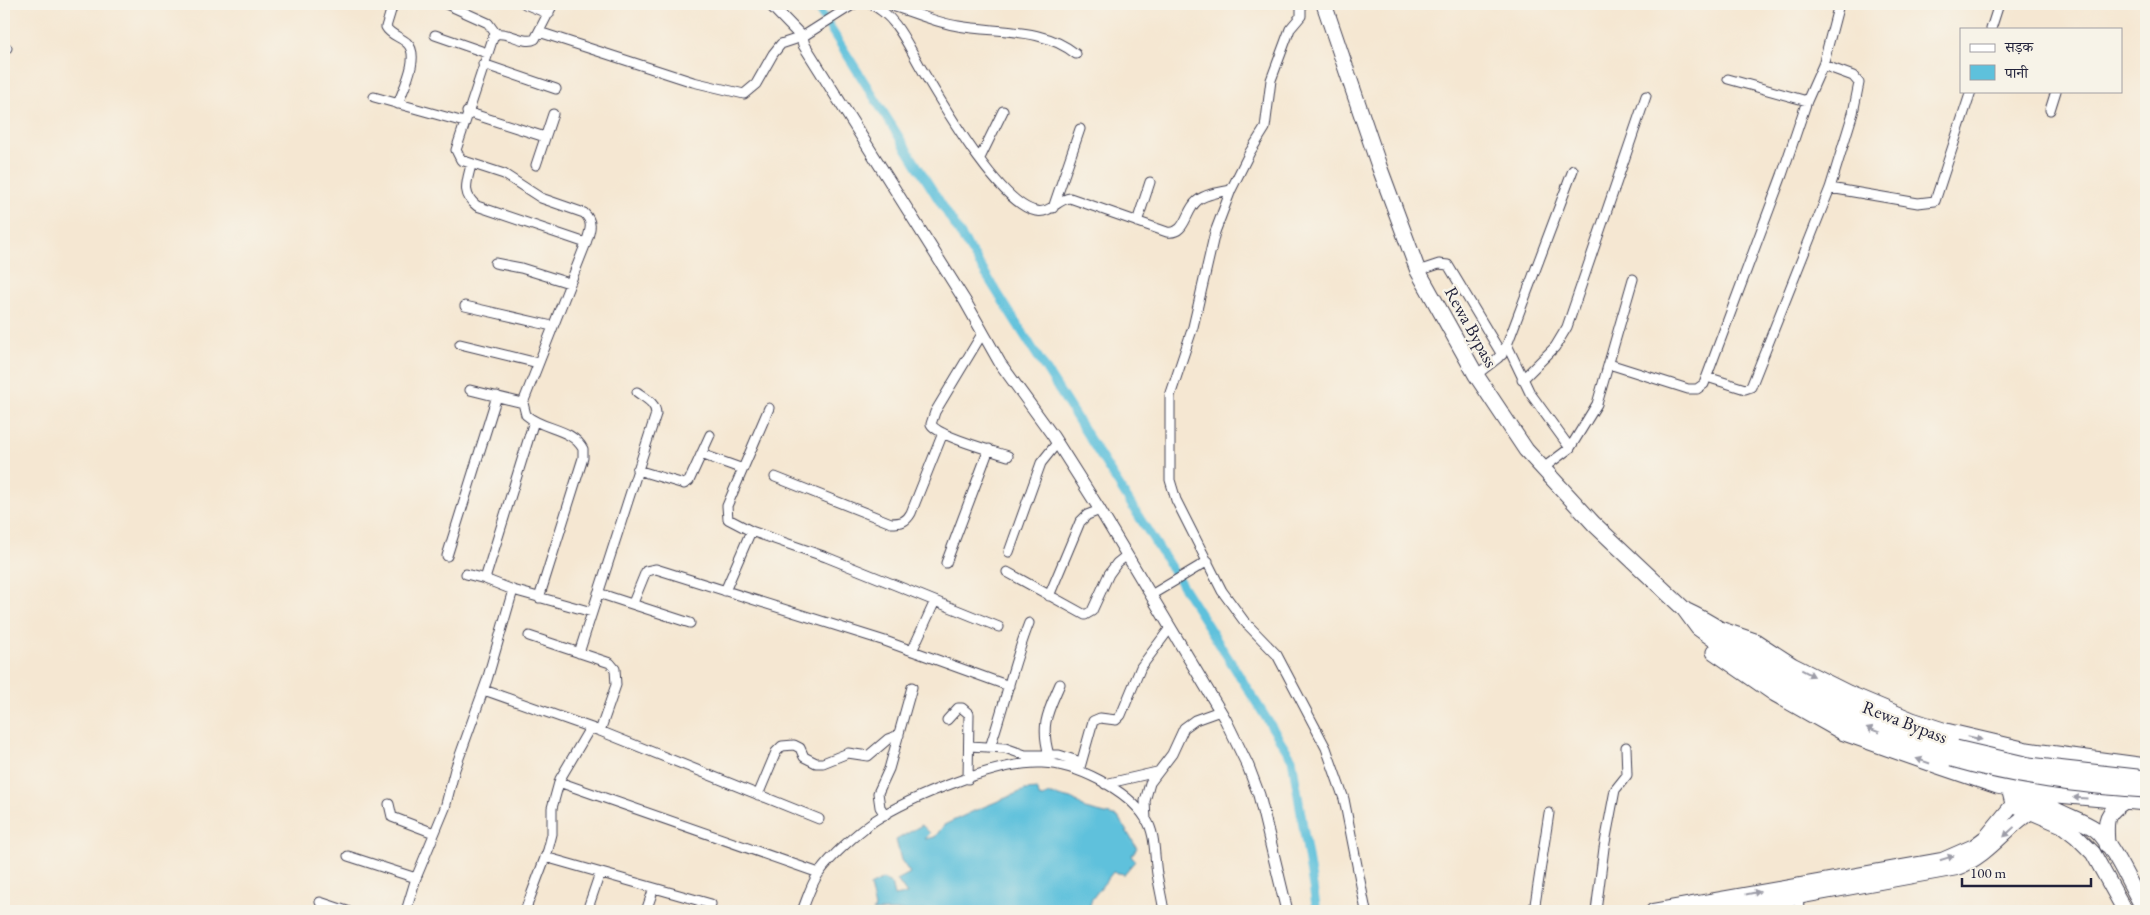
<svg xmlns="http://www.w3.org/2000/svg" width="2150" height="915" font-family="'EB Garamond','Noto Serif Devanagari',serif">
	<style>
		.water { fill: #5ec1dc; stroke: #40728c }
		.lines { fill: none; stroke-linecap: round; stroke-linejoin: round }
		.canal { stroke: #5ec1dc; stroke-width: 9 }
		.minor-casing { stroke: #424052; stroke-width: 11 }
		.tertiary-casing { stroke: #424052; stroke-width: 13 }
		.primary-casing { stroke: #424052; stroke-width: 16 }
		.trunk-casing { stroke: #424052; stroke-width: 17 }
		.minor { stroke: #fff; stroke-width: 9 }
		.tertiary { stroke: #fff; stroke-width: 11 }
		.primary { stroke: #fff; stroke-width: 14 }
		.trunk { stroke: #fff; stroke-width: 15 }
		.trunk-bridge-casing { stroke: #424052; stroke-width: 17; stroke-linecap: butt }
		.trunk-bridge { stroke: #fff; stroke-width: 15 }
		.oneway { fill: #9c9ca7 }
		.labels { text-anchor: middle; stroke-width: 5; stroke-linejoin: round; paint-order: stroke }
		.street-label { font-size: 18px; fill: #22223b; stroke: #f7f3e8 }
	</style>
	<rect width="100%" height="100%" fill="#f7f3e8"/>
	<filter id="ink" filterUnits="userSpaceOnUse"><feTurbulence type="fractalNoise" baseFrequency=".02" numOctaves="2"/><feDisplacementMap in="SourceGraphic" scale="10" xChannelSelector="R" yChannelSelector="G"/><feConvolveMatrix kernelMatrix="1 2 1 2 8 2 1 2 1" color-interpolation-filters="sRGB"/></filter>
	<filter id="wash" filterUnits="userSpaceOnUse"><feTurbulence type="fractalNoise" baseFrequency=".0096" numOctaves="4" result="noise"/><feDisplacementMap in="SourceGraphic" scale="20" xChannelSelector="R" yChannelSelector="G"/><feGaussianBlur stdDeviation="1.12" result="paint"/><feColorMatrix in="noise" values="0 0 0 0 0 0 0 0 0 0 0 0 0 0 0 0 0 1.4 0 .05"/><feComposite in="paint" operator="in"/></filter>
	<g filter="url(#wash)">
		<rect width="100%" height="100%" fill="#f5e7d2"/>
		<!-- water -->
		<path class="water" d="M1037,789L1040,798L1050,794L1075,800L1085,809L1118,817L1137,848L1131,856L1135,861L1124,874L1113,872L1092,899L1088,911H873L875,908L870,886L883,879L891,883L894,896L907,894L897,880L910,873L901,860L896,840L922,825L930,833L925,839L935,837L944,825L974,811L1025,790Z"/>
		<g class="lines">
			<!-- canal -->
			<path class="canal" d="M815,4L1292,759L1317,911"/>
		</g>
	</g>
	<g filter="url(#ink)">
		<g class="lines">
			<!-- minor casing -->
			<g class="minor-casing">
				<path id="minor" d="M393,4L386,27C390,35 401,37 407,43C421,56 403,89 398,104
					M446,4L488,23L496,34
					M525,4L549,14
					M870,4C896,15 907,44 921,68C941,101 999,204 1036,211C1051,214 1057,199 1070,198L1167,232C1186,235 1185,211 1197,201C1205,194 1220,192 1231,190
					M1301,4V16L1290,29L1271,80L1265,128L1250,152L1231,190L1215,232L1193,327L1170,396V480L1176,500L1222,591L1244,621L1277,655L1326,748L1344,799L1366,911
					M895,7C916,13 937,23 958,26C998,33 1043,27 1076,54
					M1991,29L1999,4
					M539,32L693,82L744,94L756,84L773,54L781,44L802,37L854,4
					M435,35L487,53
					M4,48H7
					M483,64L556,89
					M1728,79L1807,101
					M374,97L464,122
					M2050,110L2056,91
					M467,112L545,137
					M980,158L1003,111
					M471,165C467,182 461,194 477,206L586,243
					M536,165L553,114
					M1830,188L1918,203L1935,201L1971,91
					M1053,208L1080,129
					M1137,222L1150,182
					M495,263L521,268L569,283
					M1418,271L1439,264L1448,265L1502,355
					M465,306L552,326
					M982,334L935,412L931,424C937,436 993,451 1008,456
					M460,344L538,363
					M1507,345L1530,393L1570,448
					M1609,364L1688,389H1697L1704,384L1782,175L1807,101L1823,65L1839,4
					M1476,375L1498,358L1507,345L1573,170
					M1707,377L1745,389L1751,387L1830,188L1853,113L1859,83L1853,76L1823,65
					M1522,380L1555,347L1567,327L1646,96
					M470,390L523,403
					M769,408L727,506L728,519L751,531L826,557L999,627
					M701,454L743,469
					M1542,469L1570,448L1597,404L1633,279
					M637,470L684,484L689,481L710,435
					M775,477L891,523C901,523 906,522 911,513L943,433
					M1009,552L1041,463L1057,443
					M447,556L497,396
					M946,563L989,449
					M1007,572L1085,615L1092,611L1109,574L1117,563L1127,555
					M466,574L485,579
					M513,590L592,612
					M725,591L751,531
					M598,593L690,623
					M1151,595L1208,561
					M1049,596L1080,522L1087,515L1100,510
					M539,598L583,458V449C572,428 543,430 526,415L523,403L586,243C590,231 594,222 584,213L541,198L504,174L461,160L456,150L493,38L496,34C509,31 524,45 535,39L553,4
					M633,603L646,571L656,569L885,641L1009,686
					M529,636L610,663L615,669L616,685L600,731
					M912,651L935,601
					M579,653L656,414C656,403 645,398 637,392
					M484,690L600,731L819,819
					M947,720L958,708H962L969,714L968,779
					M969,746L1005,748L1025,755H1059L1081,762
					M990,747C1004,706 1013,664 1029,623
					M1049,755C1040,724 1048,712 1060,684
					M1079,771L1093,721L1100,718L1116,720L1121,715L1141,667L1170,628
					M559,782L819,873
					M1105,784L1157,772
					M758,795L776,752L782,746L794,745L800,748L804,757L816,763H823L848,753L868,756L888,739L899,735
					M389,804L392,817L434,833
					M885,815L880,807L878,793L889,769L912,687
					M1146,820L1145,801L1150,783L1172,754L1184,728L1195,720L1220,711
					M348,856L416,878
					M545,857L711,904
					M1798,892L1799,911
					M320,902L347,911
					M406,911L416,878L445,808L455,769L487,680L513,590L485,579L534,421
					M525,911L548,850L552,834V808L560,779L590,728
					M587,911L600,873
					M646,911L654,888
					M802,911C807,899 811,884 819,873C831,856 857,833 874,821C910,797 999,761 1042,763C1076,764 1127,789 1146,819C1156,834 1154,856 1157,874C1159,886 1162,899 1164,911
					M1534,911L1549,813
					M1596,911L1604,848L1615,790L1627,775L1626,747"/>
			</g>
			<!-- tertiary casing -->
			<g class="tertiary-casing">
				<path id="tertiary" d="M770,4L802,37L804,45L965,301L1000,363L1053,436L1100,510L1225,719L1248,766L1259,795L1287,911"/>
			</g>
			<!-- primary casing -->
			<g class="primary-casing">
				<path id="primary" d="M1653,911L1942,860L1974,846L1986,837L2013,804L2039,796
					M1720,911L1957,868C1993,854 2009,822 2040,807"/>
			</g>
			<!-- trunk casing -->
			<g class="trunk-casing">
				<path id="trunk" d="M1324,4L1379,166L1418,271L1476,375L1526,450L1594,524L1684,609L1698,628L1724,647L1817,705L1856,723L1952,759
					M1687,611C1724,628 1755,655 1789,676C1841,708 1900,728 1956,748
					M1717,628L1755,641L1792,665L1848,693L1912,720L1946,731L2027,750L2146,766
					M1714,652L1775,694L1844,733L1938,766L1997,786L2036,793L2146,803
					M2010,781L2009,788L2013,804L2062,825L2076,836L2093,853L2125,911
					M2036,793C2047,812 2078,817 2095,829C2111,841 2134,892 2145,911
					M2107,845C2106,821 2103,815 2125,801"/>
			</g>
			<!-- minor -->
			<use href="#minor" class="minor"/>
			<!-- tertiary -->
			<use href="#tertiary" class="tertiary"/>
			<!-- primary -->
			<use href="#primary" class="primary"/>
			<!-- trunk -->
			<use href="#trunk" class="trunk"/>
			<!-- trunk-bridge casing -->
			<g class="trunk-bridge-casing">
				<path id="trunk-bridge" d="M1956,748L2029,765L2146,778
					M1952,759C2018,778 2077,785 2146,790"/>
			</g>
			<!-- trunk-bridge -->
			<use href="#trunk-bridge" class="trunk-bridge"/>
		</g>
		<!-- one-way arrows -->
		<defs><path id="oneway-solid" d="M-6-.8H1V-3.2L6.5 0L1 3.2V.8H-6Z" transform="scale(1.25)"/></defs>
		<g class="oneway">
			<use href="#oneway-solid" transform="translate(1808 673) rotate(27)"/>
			<use href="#oneway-solid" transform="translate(1873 730) rotate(-159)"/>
			<use href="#oneway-solid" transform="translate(1975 738) rotate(14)"/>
			<use href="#oneway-solid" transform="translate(1923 761) rotate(-161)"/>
			<use href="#oneway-solid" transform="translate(2080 798) rotate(-176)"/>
			<use href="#oneway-solid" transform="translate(2009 832) rotate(137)"/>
			<use href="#oneway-solid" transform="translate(1947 858) rotate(-17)"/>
			<use href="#oneway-solid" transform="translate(1753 893) rotate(-11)"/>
		</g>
	</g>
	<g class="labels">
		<!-- street labels -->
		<g class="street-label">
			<text transform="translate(1471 327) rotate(61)" y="6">Rewa Bypass</text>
			<text transform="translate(1905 722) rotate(21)" y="6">Rewa Bypass</text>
		</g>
	</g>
	<!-- margin -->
	<rect width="2150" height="915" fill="none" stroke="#f7f3e8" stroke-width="20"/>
	<!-- legend -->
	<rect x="1960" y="28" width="162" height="65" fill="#f7f3e8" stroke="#a29fa3"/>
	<rect x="1970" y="44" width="25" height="8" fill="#ffffff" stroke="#a29fa3"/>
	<text x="2005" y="52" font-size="15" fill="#22223b">सड़क</text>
	<rect x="1970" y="65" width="25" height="15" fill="#5ec1dc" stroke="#a29fa3"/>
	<text x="2005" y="78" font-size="15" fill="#22223b">पानी</text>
	<!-- scale -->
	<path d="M1962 878v8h129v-8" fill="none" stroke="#22223b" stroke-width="2.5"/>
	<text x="1970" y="878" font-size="15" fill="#22223b" stroke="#f7f3e8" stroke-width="4" paint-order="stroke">100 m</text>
</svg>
